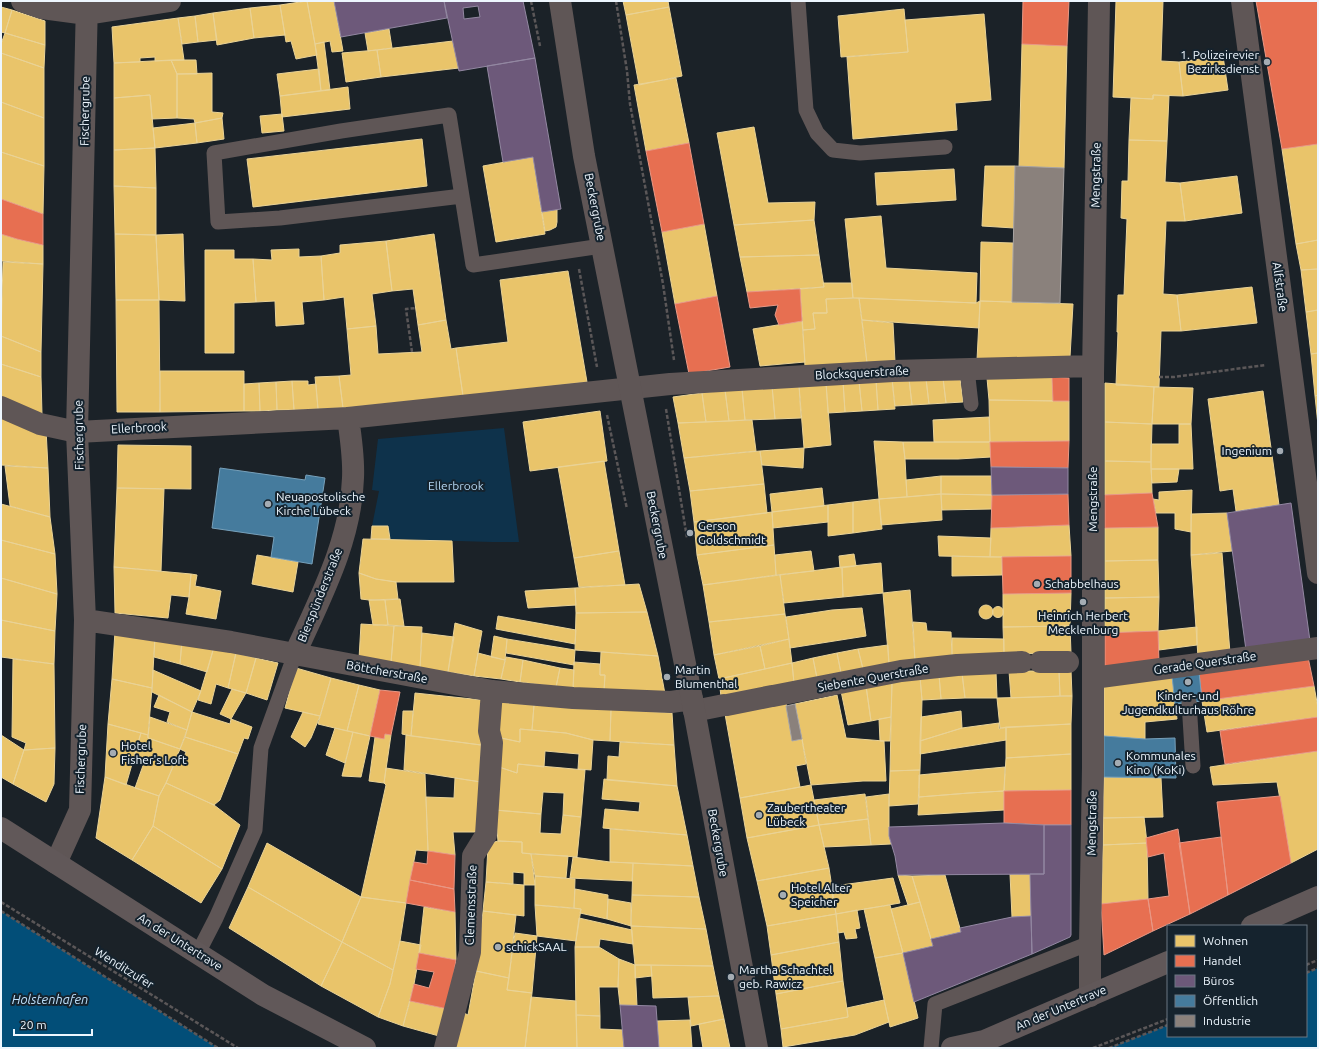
<svg xmlns="http://www.w3.org/2000/svg" width="1319" height="1049" font-family="Ubuntu,sans-serif">
	<style>
		.green { fill: #0e324b }
		.water { fill: #024e78 }
		.homes { fill: #e9c46a; stroke: #ead396 }
		.shops { fill: #e76f51; stroke: #e99885 }
		.offices { fill: #6d597a; stroke: #9388a2; fill-rule: evenodd }
		.public { fill: #457b9d; stroke: #77a0ba }
		.industry { fill: #8a817c; stroke: #a8a4a3 }
		.lines { fill: none; stroke-linecap: round; stroke-linejoin: round }
		.path { stroke: #5b5758; stroke-width: 2.5; stroke-dasharray: 4 2; stroke-linecap: butt }
		.service { stroke: #5f5656; stroke-width: 15 }
		.minor { stroke: #5f5656; stroke-width: 22 }
		.tertiary { stroke: #5f5656; stroke-width: 22 }
		.secondary { stroke: #615859; stroke-width: 22 }
		.poi-dot { fill: #a4acb3; stroke: #15232e; stroke-width: 1.5 }
		.labels { text-anchor: middle; stroke-width: 4; stroke-linejoin: round; paint-order: stroke }
		.poi-label { font-size: 12px; fill: #edf6fe; stroke: #15232e; text-anchor: start }
		.street-label { font-size: 12px; fill: #edf6fe; stroke: #15232e }
		.park-label { font-size: 12px; fill: #b5d7f2; stroke: #15232e }
		.water-label { font-size: 13px; font-style: italic; fill: #bee0fc; stroke: #15232e }
	</style>
	<rect width="100%" height="100%" fill="#1b2228"/>
	<!-- green -->
	<path class="green" d="M504,428L519,542H492L390,539L388,526H372L379,491L372,490L378,439Z"/>
	<!-- water -->
	<path class="water" d="M1,911L218,1048H1Z
		M1318,968V1048H1109L1168,1025V1036H1306V973Z"/>
	<!-- homes -->
	<path class="homes" d="M307,1L317,55L296,59L291,41L286,42L280,5Z
		M307,1H334L343,51L332,52L330,41L315,44Z
		M623,1H668L669,7L626,15Z
		M1116,1H1163L1161,61L1179,62L1183,96L1153,95V99L1113,97Z
		M280,5L285,35L254,38L250,8Z
		M1,7L12,10L5,33L1,32Z
		M669,7L682,76L639,85L626,15Z
		M250,8L254,38L217,45L213,13Z
		M904,9L908,52L841,57L838,16Z
		M12,10L45,21V45L5,33Z
		M213,13L217,40L198,42L195,16Z
		M984,14L991,100L955,103L957,130L853,139L847,57L908,52L905,20Z
		M195,16L198,42L182,44L178,18Z
		M178,18L184,60L155,61V57L140,58V62L114,63L112,27Z
		M389,29L392,48L368,51L365,33Z
		M5,33L45,45L44,68L1,53V44Z
		M453,41L459,68L381,77L377,50Z
		M324,42L330,90L321,91L315,44Z
		M1022,44L1067,46L1064,168L1019,167Z
		M377,50L381,77L346,82L342,53Z
		M1,53L44,68V118L1,102Z
		M1223,56L1228,90L1183,96L1179,62Z
		M171,60H196L197,74H177Z
		M171,60L177,74V118L152,119L150,95L114,98V63Z
		M319,69L321,91L280,96L277,74Z
		M212,73V112L223,113L222,118L195,123L194,119L177,118V74Z
		M676,78L689,143L646,151L634,85Z
		M348,87L350,109L282,117L280,96Z
		M150,95L155,148L114,150V98Z
		M1153,95L1169,96L1167,141L1129,140L1131,98L1153,99Z
		M1,102L44,118V166L1,152Z
		M282,114L284,131L262,133L260,116Z
		M222,118L224,139L197,143L195,123Z
		M195,123L197,143L155,148L153,128Z
		M754,127L768,203L815,202L814,220L734,225L717,133Z
		M422,139L427,186L253,207L247,159Z
		M1129,140L1167,141L1165,182L1180,183L1185,221H1166L1163,294L1177,295L1181,331H1161L1159,387L1116,385L1118,332H1117L1118,295H1124L1127,219L1121,218L1122,181H1128Z
		M1318,144V240L1296,244L1282,149Z
		M155,148L156,188L114,186V150Z
		M1,152L44,166L43,214L1,199Z
		M533,157L545,234L496,242L483,166Z
		M985,166H1015L1014,228L982,226Z
		M954,169L956,200L877,205L875,173Z
		M1237,176L1242,213L1185,221L1180,183Z
		M114,186L156,188V235L115,234Z
		M557,209V222L556,227L550,230L545,231L542,212Z
		M881,216L886,268L977,273L976,303L853,298L845,219Z
		M814,220L819,255L740,257L734,225Z
		M704,224L717,296L675,304L662,232Z
		M1,234L17,239L43,245V264L1,261Z
		M115,234L156,235L159,300H116Z
		M183,234L185,301L159,300L156,235Z
		M434,234L446,320L418,325L413,289L392,291L386,241Z
		M1318,240V269L1301,270L1296,244Z
		M386,241L392,291L372,294L376,326L347,329L344,297L324,300L321,256L340,253V245Z
		M981,242L1013,243L1012,302L980,301Z
		M299,249V257L321,256L324,300L302,302L304,324L276,326L275,301L256,302L253,259L272,260L271,250Z
		M205,250H234V259H253L256,302L234,303V353H205Z
		M819,255L824,287L747,292L740,257Z
		M3,262L43,264L41,352L1,336Z
		M1318,269V310L1306,312L1301,270Z
		M568,271L587,382L463,396L456,348L508,342L500,280Z
		M823,283H852L853,298L826,299L827,313H813L815,329L803,330L800,289L824,287Z
		M1252,287L1257,323L1181,331L1177,295Z
		M859,298L867,363L805,367L803,330L815,329L813,313H827L826,299Z
		M859,298L976,303L980,301L979,328L862,320Z
		M116,300H159L160,412H117Z
		M980,301L1073,304L1070,357L977,360Z
		M1318,310V353L1311,354L1306,312Z
		M446,320L451,349L456,348L463,396L343,408L339,376L351,375L347,329L376,326L378,354L422,352L418,325Z
		M862,320L893,323L895,362L867,363Z
		M802,321L805,362L760,366L753,329Z
		M1,336L41,352V377L1,364Z
		M1318,353V395L1315,396L1311,354Z
		M1,364L41,377L42,415L1,400Z
		M160,371H244V411L160,412Z
		M339,376L343,408L318,409L315,377Z
		M1052,377L1053,401L989,400L987,378Z
		M943,378L946,403L929,404L926,379Z
		M943,378H960L963,402L946,403Z
		M892,379L895,409L878,410L876,380Z
		M892,379H909L912,405L895,406Z
		M909,379H926L929,404L912,405Z
		M876,380L878,410L862,411L859,381Z
		M292,381L294,410H277L276,382Z
		M292,381H308V385L316,384L318,409L294,410Z
		M843,381L845,412L828,413L826,383Z
		M843,381H859L862,411L845,412Z
		M276,382L277,410L260,411L259,383Z
		M259,383L260,411H244V384Z
		M826,383L831,445L804,448L799,385Z
		M1105,383L1154,387L1152,424L1105,422Z
		M799,385L801,418L775,419L772,386Z
		M772,386L775,419L745,420L742,389Z
		M1154,387L1193,388L1191,424H1152Z
		M742,389L745,420L729,421L725,390Z
		M725,390L729,421L706,422L702,393Z
		M1263,391L1279,505L1236,511L1233,489L1220,491L1208,399Z
		M702,393L706,422L678,423L673,397Z
		M1318,395V425L1315,396Z
		M989,400L1069,401V441L990,442Z
		M600,411L607,461L530,471L523,422Z
		M1,417L46,429L48,468L1,465Z
		M989,417L990,442H934L933,420Z
		M752,420L756,451L684,458L678,423Z
		M1105,422L1152,424L1151,462L1105,461Z
		M1179,424H1191L1193,469H1151V444H1179Z
		M874,441L903,442L905,459L907,497L879,499Z
		M903,442H990L991,457L958,459H905Z
		M118,445L191,446V489L117,488Z
		M804,448L803,468L762,465L760,451Z
		M760,451L764,484L690,491L684,458Z
		M604,461L619,551L574,558L558,467Z
		M1105,461L1151,462L1152,493L1105,495Z
		M5,466L48,468L50,517L10,506Z
		M1151,469H1179L1177,482L1152,483Z
		M941,476V494L907,497L906,480Z
		M941,476H991L992,495L941,494Z
		M764,484L767,513L694,522L690,491Z
		M117,488L164,489L161,571L114,567Z
		M822,488L824,506L772,512L770,494Z
		M1192,490L1191,532L1175,529V513H1156L1153,499L1159,500V492Z
		M941,494L992,495V509L942,510Z
		M941,494L942,520L881,525L879,499Z
		M879,499L882,529L853,533V502Z
		M853,502V533L828,536V505Z
		M1,504L50,517L55,554L1,540Z
		M828,505V522L773,528L772,512Z
		M772,512L774,545L697,555L694,522Z
		M1227,513L1232,551L1191,555V514Z
		M1069,525L1071,556L990,557L991,528Z
		M372,526H388L390,539H371Z
		M1158,527V560L1105,561V528Z
		M938,536L991,538L990,557L939,556Z
		M363,539L452,541L454,582H396L376,579L359,573Z
		M1,540L55,554L57,594L1,578Z
		M774,545L776,575L703,585L697,555Z
		M619,551L625,585L579,587L574,558Z
		M811,551L814,571L776,575L775,555Z
		M1222,553L1230,653L1198,657L1191,555Z
		M854,554L856,566L840,568L839,556Z
		M257,555L298,562L293,592L252,584Z
		M952,556L1002,557V575L952,576Z
		M1158,560L1159,597L1105,598V561Z
		M881,563L883,593L843,597L842,567Z
		M114,567L191,574L189,597L171,595L168,618L115,613Z
		M842,567L843,597L784,603L780,575Z
		M359,573L376,579L396,582L398,599L369,600L361,599Z
		M191,574L197,575L195,586L221,591L216,619L186,614L189,597Z
		M780,575L785,614L709,622L703,585Z
		M1,578L57,594L55,631L1,620Z
		M639,584L647,612L576,613L575,588Z
		M575,588L576,605L528,608L525,591Z
		M910,590L915,661L889,664L883,593Z
		M1071,593L1070,626L1003,627V594Z
		M1159,597L1158,631L1105,633V598Z
		M400,599L404,626L388,625L385,600Z
		M369,600H385L388,625H373Z
		M979 612a7 7 0 1 1 14 0a7 7 0 1 1-14 0Z
		M992.5 612a5.5 5.5 0 1 1 11 0a5.5 5.5 0 1 1-11 0Z
		M862,608L866,636L790,648L786,617L832,610Z
		M647,612L658,656L575,650L576,613Z
		M785,614L789,639L714,655L709,622Z
		M498,616L576,630L575,644L496,629Z
		M1,620L55,631L54,664L1,657Z
		M913,622L926,623L927,631L951,632L952,657L915,661Z
		M455,623L482,631L474,676L448,672Z
		M361,624L394,626L391,663L359,659Z
		M394,626L422,627L420,668L391,663Z
		M1070,626L1071,653L1004,654L1003,627Z
		M1197,627V645L1159,650L1158,631Z
		M115,631L155,636L152,688L112,679Z
		M422,633L454,637L448,672L420,668Z
		M155,636L182,640L180,664L154,657Z
		M494,636L507,639L505,660L491,657Z
		M952,638L1004,639V654L952,657Z
		M507,639L575,650L574,665L506,653Z
		M789,639L792,663L765,669L760,646Z
		M182,640L214,647L207,672L180,664Z
		M888,645L889,664L863,669L858,649Z
		M760,646L765,669L719,679L714,655Z
		M214,647L236,653L228,688L216,684L211,704L198,700Z
		M858,649L863,669L841,673L837,653Z
		M601,652L658,656L665,694L604,691L605,675H600Z
		M236,653L256,658L246,693L228,688Z
		M478,653L505,660L501,679L474,676Z
		M837,653L841,673L817,678L813,658Z
		M506,657L523,660L520,682L501,679Z
		M256,658L278,663L267,700L246,693Z
		M813,658L817,678L794,683L792,663Z
		M13,659L54,664L55,748L24,750L26,743L12,737Z
		M523,660L560,668L556,687L520,682Z
		M574,662L600,664V675H605L604,691L573,690Z
		M792,663L794,683L721,697L719,679Z
		M296,668L331,678L320,716L285,708Z
		M560,668L574,670L573,690L556,687Z
		M153,670L201,691L192,712L152,692Z
		M1071,670L1072,696H1060L1059,671Z
		M1009,671H1059L1060,696L1011,698Z
		M996,672L997,698H965L962,673Z
		M962,673L965,698L941,699L939,675Z
		M939,675L941,699L922,700L920,677Z
		M1172,676L1177,719L1145,722V739L1104,736V683Z
		M920,677L922,700L920,770L890,771L892,681Z
		M331,678L359,685L347,731L318,724Z
		M112,679L152,688L148,735L108,724Z
		M892,681L891,717L871,721L866,686Z
		M359,685L380,690L370,736L347,731Z
		M866,686L871,721L848,725L841,691Z
		M1314,686L1318,708V717L1207,732L1202,701Z
		M232,689L246,693L231,719L220,714Z
		M415,693L482,700L481,745L411,736Z
		M159,695L192,712L187,730L167,722L170,712L154,707Z
		M837,695L846,738L884,741L886,781H863L811,785L795,704Z
		M1072,696L1071,724L1000,728L997,698Z
		M498,702L534,705L532,730L520,729V742L501,738L496,732Z
		M786,703L792,741L802,739L806,764L796,766L800,787L740,798L725,714Z
		M534,705L611,709L610,741L593,740L566,733L532,730Z
		M611,709L672,713L674,745L610,741Z
		M403,711H413L411,736L402,734Z
		M961,711L962,728L920,741L921,717Z
		M192,712L230,724L231,719L252,727L248,739L244,738L238,754L185,737Z
		M303,712L320,716L311,738L305,747L291,737Z
		M150,717L187,730L180,749L148,738Z
		M891,717L890,741H880L879,719Z
		M999,723V729L1006,727V740L920,754V741L962,728Z
		M108,724L141,733L126,785L105,777Z
		M1071,724V754L1006,758V727Z
		M335,728L353,732L345,763L326,755Z
		M520,729L566,733L593,740L591,770L578,769L579,754L545,751L544,767L518,764L517,773L499,767L501,738L520,742Z
		M353,732L370,736L361,777L342,776Z
		M141,733L148,735V738L180,749L166,783L159,796L135,788L145,760L134,756Z
		M385,734L391,735L384,783L369,781L375,737L384,739Z
		M1,735L24,750L13,784L1,777Z
		M406,735L481,745V782L404,770Z
		M185,737L238,754L220,800L214,805L166,783L176,760L181,763L186,752L180,749Z
		M620,742L674,745L677,786L607,780L608,756L619,757Z
		M55,748L54,784L46,802L13,784L24,750Z
		M1318,751V849L1291,863L1277,782L1213,785L1210,767Z
		M1071,754V790L1004,791L1006,758Z
		M518,764L585,770L581,817L563,815L564,793L543,792L541,814L495,810L499,767L517,773Z
		M1005,767L1004,791L969,793L919,797V775Z
		M386,768L425,774L428,851L416,850L406,903L361,897L386,785L384,783Z
		M920,770L918,804L889,806L890,771Z
		M105,777L159,796L153,826L132,860L96,838Z
		M1104,777L1161,778L1163,817L1103,818Z
		M455,778L481,782L477,832H453L455,855L428,851L426,797L454,798Z
		M604,779L677,786L687,835L603,828L605,809L639,812L640,802L602,799Z
		M166,783L214,805L240,825L222,869L153,826L159,796Z
		M811,785L819,825L747,838L740,798Z
		M1004,791V810L918,815L919,797L969,793Z
		M865,794L868,819L819,825L814,800Z
		M889,794V836L891,844L871,845L866,797Z
		M495,810L541,814L540,833L561,834L563,815L581,817L577,857L522,853V842L498,841Z
		M1144,817L1147,843L1103,845V818Z
		M868,819L871,845L824,847L819,825Z
		M819,825L829,868L757,881L747,838Z
		M153,826L222,869L201,903L132,860Z
		M610,829L687,835L693,866L610,862Z
		M498,841L522,842V853L531,854L535,885H524V873L513,872V884L486,882L488,847L491,843Z
		M267,843L361,897L342,942L248,887Z
		M1147,843L1148,899L1101,904L1103,845Z
		M531,854L568,856L566,878L535,876Z
		M573,857L610,862L633,863L632,881L570,878Z
		M633,863L693,866L699,897L632,895Z
		M829,868L836,914L767,926L757,881Z
		M1010,874H1030L1031,916L1012,917Z
		M898,875L912,876L920,902L908,905Z
		M945,875L961,932L931,939L912,876Z
		M535,876L575,879L574,908L535,905Z
		M893,878L900,903L836,914L832,893L838,892L841,885Z
		M486,882L524,885V916L483,911Z
		M248,887L342,942L321,986L229,928Z
		M575,889L608,895L607,919L580,913L581,909L574,908Z
		M632,895L699,897L706,929L631,926Z
		M361,897L406,903L400,941L393,970L342,942Z
		M608,899L631,903V926L607,919Z
		M920,902L933,946L903,953L891,909Z
		M535,905L581,909L576,941L537,936Z
		M890,905L903,953L875,958L864,909Z
		M424,907L455,912L456,960L419,953Z
		M857,910L860,928L855,929L857,938L846,939L844,932L838,933L836,914Z
		M483,911L516,915L509,978L476,971Z
		M836,914L839,942L771,955L767,926Z
		M579,918L632,930L633,944L600,939L599,947H575Z
		M631,926L706,929L713,966L635,965Z
		M515,933L537,936L532,993L507,990Z
		M400,941L421,945L414,984L403,1026L378,1017L390,984Z
		M342,942L393,970L390,984L378,1017L321,986Z
		M839,942L843,981L776,994L771,955Z
		M575,947H599L619,959L618,987H599L600,1016L576,1015Z
		M903,953L918,1018L890,1027L875,958Z
		M619,959L635,965L637,1006L620,1005L618,987Z
		M635,965H651L652,976L635,978Z
		M651,965L713,966L719,996L653,998Z
		M476,971L509,978L507,990L532,993L525,1048H452L462,1012L468,1015Z
		M843,981L848,1017L781,1029L776,994Z
		M719,996L724,1019L691,1026L688,997Z
		M531,997L576,1001L577,1048H525Z
		M884,1000L889,1022L855,1035L783,1047L781,1029L848,1017L847,1008Z
		M410,1001L448,1009L439,1036L403,1026Z
		M576,1015L600,1016V1029L623,1030L624,1048H577Z
		M724,1019L730,1048H703L699,1024Z
		M690,1020L692,1048H659L657,1021Z"/>
	<!-- shops -->
	<path class="shops" d="M1023,1H1069L1067,46L1022,44Z
		M1256,1H1318V144L1282,149Z
		M689,143L704,224L662,232L646,151Z
		M1,199L43,214V245L17,239L1,234Z
		M800,289L802,321L779,325L775,315L778,305L750,308L747,292Z
		M717,296L730,367L689,374L675,304Z
		M1052,377L1069,378V401H1053Z
		M1069,441L1068,468L991,467L990,442Z
		M1152,493L1158,527L1105,528V495Z
		M1068,494L1069,525L991,528L992,495Z
		M1071,556V593L1003,594L1002,557Z
		M1158,631L1159,663L1105,668V633Z
		M1308,657L1314,686L1202,701L1199,672Z
		M380,690L400,692L391,735L385,734L384,739L370,736Z
		M1318,717V751L1225,764L1220,731Z
		M1071,790V825H1044L1004,823V791Z
		M1280,796L1291,863L1228,895L1217,802Z
		M1178,829L1190,914L1153,931L1148,899L1169,896L1164,853L1148,857L1146,838Z
		M1221,837L1228,895L1190,914L1179,843Z
		M428,851L455,855L454,889L410,880L414,862L427,864Z
		M410,880L454,889L455,912L406,903Z
		M1148,899L1153,931L1104,955L1101,904Z
		M419,953L456,960L448,1009L410,1001L414,984L429,988L434,972L416,969Z"/>
	<!-- offices -->
	<path class="offices" d="M334,1H444L447,18L341,37Z
		M444,1H523L535,58L459,71ZM478,6L480,17L464,19L463,8Z
		M535,58L561,209L542,212L533,157L503,162L487,66Z
		M991,467L1068,468V494L992,495Z
		M1291,503L1310,641L1246,650L1227,513Z
		M1004,823L1044,825V874L898,875L895,856L889,836V827Z
		M1044,825H1071V935L1070,937L1032,954L1030,874H1044Z
		M1031,916L1032,954L914,1002L903,953L933,946L931,939L961,932L960,928L1012,917Z
		M620,1005L656,1006L659,1048H624Z"/>
	<!-- public -->
	<path class="public" d="M220,468L305,480L306,475L325,478L312,564L271,557L274,537L212,528Z
		M1199,672L1202,701L1175,704L1172,676Z
		M1104,736L1145,739L1175,738L1176,778L1104,777Z"/>
	<!-- industry -->
	<path class="industry" d="M1015,166L1064,168L1060,303L1012,302Z
		M795,704L802,739L792,741L786,706Z"/>
	<g class="lines">
		<!-- path -->
		<path class="path" d="M531,1L540,46
			M616,1L627,71L630,104L663,284L674,360
			M579,269L597,367
			M412,352L406,309L416,308
			M1159,377H1174L1266,365
			M666,409L687,538
			M607,415L627,509
			M1,902L238,1048
			M1,911L218,1048
			M1306,965L1318,960
			M1306,973L1318,968
			M1093,1048L1168,1019
			M1109,1048L1168,1025"/>
		<!-- service -->
		<path class="service" d="M798,1L806,110L817,133L833,150L860,153L945,147
			M462,196L280,218L218,222L214,153L341,131L449,115L473,265L602,246
			M967,369L971,404
			M1189,702L1193,766
			M198,953L216,918L255,830L261,748L295,654
			M931,1048L935,1004L1090,943"/>
		<!-- minor -->
		<path class="minor" d="M22,1L42,8L87,14L170,1
			M1242,1L1318,573
			M1,407L40,424L77,432L348,418L670,384L893,371L1093,366
			M85,620L231,642L492,691L573,698L671,702L692,699
			M295,654C320,598 351,541 353,478C354,458 351,438 348,418
			M1040,662H1068
			M1093,678L1318,648
			M773,696L901,671L957,665L1022,662
			M727,705L772,696
			M694,711L724,705
			M56,863L80,810L85,620L77,432L87,1
			M1090,996V943L1093,767V375L1099,1
			M445,1048L470,952L473,856L486,835L492,743L489,731L492,691"/>
		<!-- tertiary -->
		<path class="tertiary" d="M560,1L584,156L692,699L757,1048"/>
		<!-- secondary -->
		<path class="secondary" d="M1,828L263,995L365,1048
			M1252,926L1318,897
			M952,1048L984,1041L1168,962"/>
	</g>
	<!-- markers -->
	<g class="poi-dot">
		<circle cx="1267" cy="62" r="4"/>
		<circle cx="1280" cy="451" r="4"/>
		<circle cx="268" cy="504" r="4"/>
		<circle cx="690" cy="533" r="4"/>
		<circle cx="1037" cy="584" r="4"/>
		<circle cx="1083" cy="602" r="4"/>
		<circle cx="667" cy="677" r="4"/>
		<circle cx="1188" cy="682" r="4"/>
		<circle cx="113" cy="753" r="4"/>
		<circle cx="1118" cy="763" r="4"/>
		<circle cx="759" cy="815" r="4"/>
		<circle cx="783" cy="895" r="4"/>
		<circle cx="498" cy="947" r="4"/>
		<circle cx="731" cy="977" r="4"/>
	</g>
	<g class="labels">
		<!-- poi labels -->
		<g class="poi-label">
			<text x="1259" y="59" text-anchor="end">1. Polizeirevier<tspan x="1259" dy="14">Bezirksdienst</tspan></text>
			<text x="1272" y="455" text-anchor="end">Ingenium</text>
			<text x="276" y="501">Neuapostolische<tspan x="276" dy="14">Kirche Lübeck</tspan></text>
			<text x="698" y="530">Gerson<tspan x="698" dy="14">Goldschmidt</tspan></text>
			<text x="1045" y="588">Schabbelhaus</text>
			<text x="1083" y="620" text-anchor="middle">Heinrich Herbert<tspan x="1083" dy="14">Mecklenburg</tspan></text>
			<text x="675" y="674">Martin<tspan x="675" dy="14">Blumenthal</tspan></text>
			<text x="1188" y="700" text-anchor="middle">Kinder- und<tspan x="1188" dy="14">Jugendkulturhaus Röhre</tspan></text>
			<text x="121" y="750">Hotel<tspan x="121" dy="14">Fisher's Loft</tspan></text>
			<text x="1126" y="760">Kommunales<tspan x="1126" dy="14">Kino (KoKi)</tspan></text>
			<text x="767" y="812">Zaubertheater<tspan x="767" dy="14">Lübeck</tspan></text>
			<text x="791" y="892">Hotel Alter<tspan x="791" dy="14">Speicher</tspan></text>
			<text x="506" y="951">schickSAAL</text>
			<text x="739" y="974">Martha Schachtel<tspan x="739" dy="14">geb. Rawicz</tspan></text>
		</g>
		<!-- street labels -->
		<g class="street-label">
			<text transform="translate(85 111) rotate(-89)" y="4">Fischergrube</text>
			<text transform="translate(1096 175) rotate(-89)" y="4">Mengstraße</text>
			<text transform="translate(595 207) rotate(79)" y="4">Beckergrube</text>
			<text transform="translate(1280 287) rotate(82)" y="4">Alfstraße</text>
			<text transform="translate(862 373) rotate(-3)" y="4">Blocksquerstraße</text>
			<text transform="translate(139 428) rotate(-3)" y="4">Ellerbrook</text>
			<text transform="translate(79 435) rotate(-91)" y="4">Fischergrube</text>
			<text transform="translate(1093 499) rotate(-90)" y="4">Mengstraße</text>
			<text transform="translate(657 525) rotate(79)" y="4">Beckergrube</text>
			<text transform="translate(320 595) rotate(-68)" y="4">Bierspünderstraße</text>
			<text transform="translate(1205 663) rotate(-8)" y="4">Gerade Querstraße</text>
			<text transform="translate(387 672) rotate(10)" y="4">Böttcherstraße</text>
			<text transform="translate(873 678) rotate(-10)" y="4">Siebente Querstraße</text>
			<text transform="translate(81 759) rotate(-88)" y="4">Fischergrube</text>
			<text transform="translate(1092 823) rotate(-89)" y="4">Mengstraße</text>
			<text transform="translate(718 843) rotate(80)" y="4">Beckergrube</text>
			<text transform="translate(471 905) rotate(-88)" y="4">Clemensstraße</text>
			<text transform="translate(180 942) rotate(32)" y="4">An der Untertrave</text>
			<text transform="translate(124 968) rotate(32)" y="4">Wenditzufer</text>
			<text transform="translate(1061 1008) rotate(-23)" y="4">An der Untertrave</text>
		</g>
		<!-- park labels -->
		<g class="park-label">
			<text x="456" y="490">Ellerbrook</text>
		</g>
		<!-- water labels -->
		<g class="water-label">
			<text x="50" y="1004">Holstenhafen</text>
		</g>
	</g>
	<!-- border -->
	<rect width="1319" height="1049" fill="none" stroke="#edf6fe" stroke-width="4"/>
	<!-- legend -->
	<rect x="1167" y="925" width="140" height="112" fill="#15232e" stroke="#6b7781"/>
	<rect x="1175" y="935" width="20" height="12" fill="#e9c46a" stroke="#6b7781"/>
	<text x="1203" y="945" font-size="12" fill="#edf6fe">Wohnen</text>
	<rect x="1175" y="955" width="20" height="12" fill="#e76f51" stroke="#6b7781"/>
	<text x="1203" y="965" font-size="12" fill="#edf6fe">Handel</text>
	<rect x="1175" y="975" width="20" height="12" fill="#6d597a" stroke="#6b7781"/>
	<text x="1203" y="985" font-size="12" fill="#edf6fe">Büros</text>
	<rect x="1175" y="995" width="20" height="12" fill="#457b9d" stroke="#6b7781"/>
	<text x="1203" y="1005" font-size="12" fill="#edf6fe">Öffentlich</text>
	<rect x="1175" y="1015" width="20" height="12" fill="#8a817c" stroke="#6b7781"/>
	<text x="1203" y="1025" font-size="12" fill="#edf6fe">Industrie</text>
	<!-- scale -->
	<path d="M14 1029v6h78v-6" fill="none" stroke="#edf6fe" stroke-width="2"/>
	<text x="20" y="1029" font-size="12" fill="#edf6fe" stroke="#15232e" stroke-width="3" paint-order="stroke">20 m</text>
</svg>
